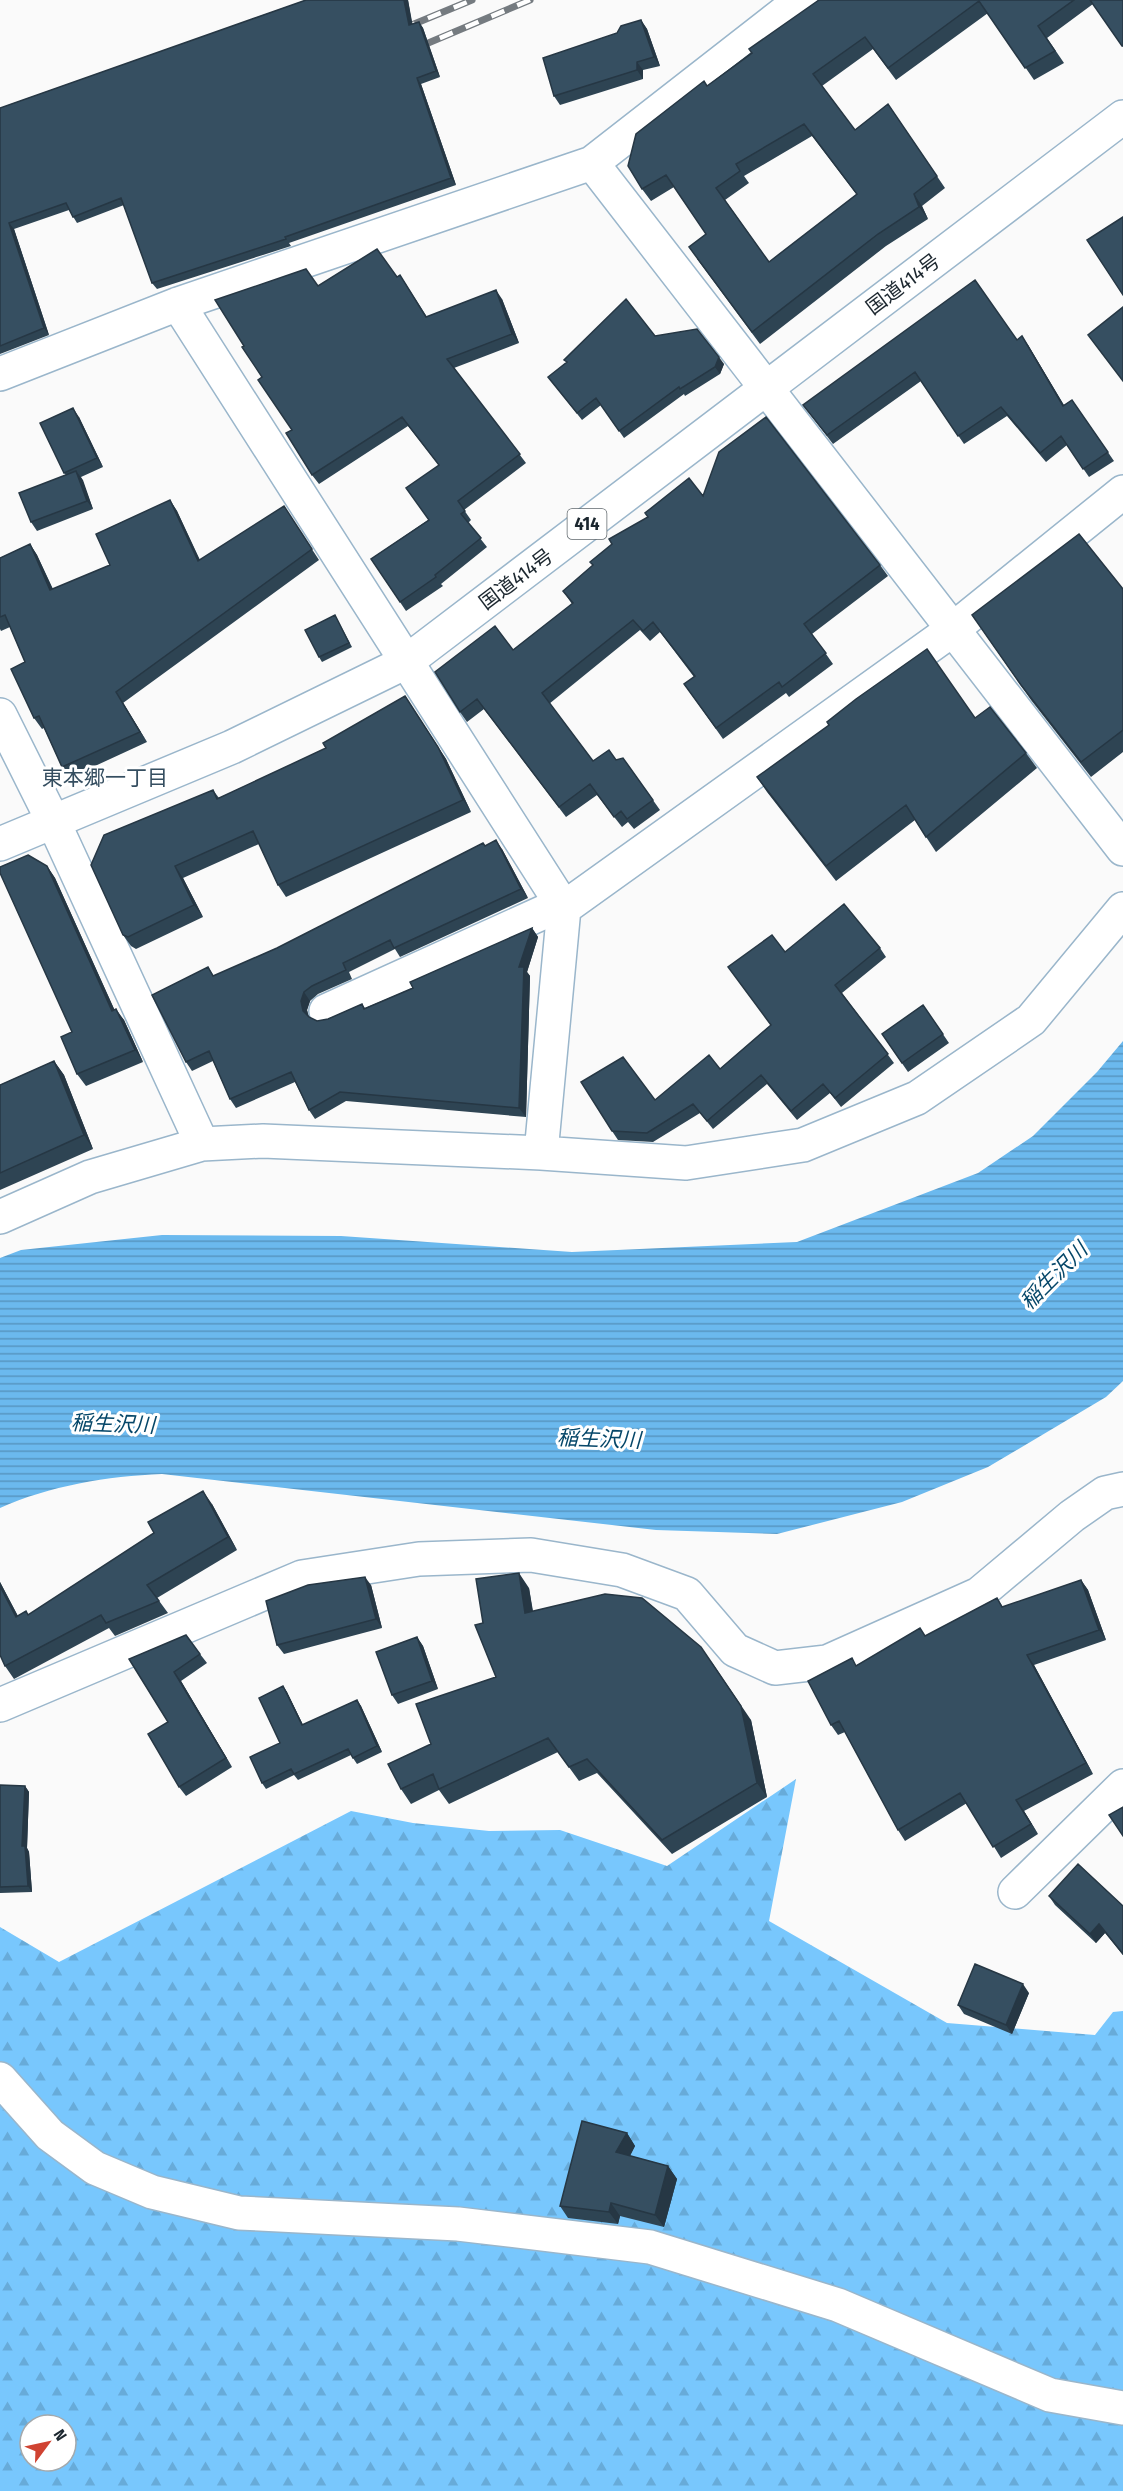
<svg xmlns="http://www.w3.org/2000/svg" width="1123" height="2491" font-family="'Fira Sans Condensed','Noto Sans JP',sans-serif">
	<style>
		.forest { fill: url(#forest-firs); fill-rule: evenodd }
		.water { fill: url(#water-rules) }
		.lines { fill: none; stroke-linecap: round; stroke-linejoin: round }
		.street-casing { stroke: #9ab6cb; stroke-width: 36 }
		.highway-casing { stroke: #9ab6cb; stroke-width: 36 }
		.street { stroke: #fff; stroke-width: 33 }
		.highway { stroke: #fff; stroke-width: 33 }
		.rail-casing { stroke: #757b80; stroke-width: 7 }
		.rail { stroke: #fff; stroke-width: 4.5; stroke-dasharray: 14; stroke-linecap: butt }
		.wall { fill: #2e4453; fill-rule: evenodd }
		.shaded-wall { fill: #263744 }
		.building { fill: #364f61; stroke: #263744; stroke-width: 1.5; fill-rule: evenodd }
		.labels { text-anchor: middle; stroke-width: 6; stroke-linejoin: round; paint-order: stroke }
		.shield { fill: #fff; stroke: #60686d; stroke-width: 1.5 }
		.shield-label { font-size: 18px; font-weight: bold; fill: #1c272f }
		.street-label { font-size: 20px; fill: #1c272f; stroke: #fff }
		.neighbourhood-label { font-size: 21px; fill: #354e60; stroke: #fff }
		.water-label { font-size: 21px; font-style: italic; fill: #064769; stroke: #fff }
	</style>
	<defs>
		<pattern id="forest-firs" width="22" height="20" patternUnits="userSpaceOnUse" patternTransform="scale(1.5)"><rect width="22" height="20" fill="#78c7fd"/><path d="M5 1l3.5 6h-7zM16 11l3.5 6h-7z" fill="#67abd9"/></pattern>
		<pattern id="water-rules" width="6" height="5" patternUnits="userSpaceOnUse" patternTransform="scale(1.5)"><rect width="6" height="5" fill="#6bb9ee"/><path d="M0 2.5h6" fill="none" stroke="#5796c1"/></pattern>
	</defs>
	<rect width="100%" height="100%" fill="#fafafa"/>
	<!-- forest -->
	<path class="forest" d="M796,1779L769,1921L947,2023L1095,2035L1113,2012L1123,2011V2491H0V1927L59,1962L351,1811L413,1823L489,1831L560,1830L667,1866ZM30,2425H66V2461H30Z"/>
	<!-- water -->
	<path class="water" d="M1123,1041V1381L1106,1397L988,1467L902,1502L777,1534L656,1530L162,1474C108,1476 49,1486 0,1508V1258L21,1250L162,1235L341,1236L572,1252L797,1242L978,1173L1033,1136L1097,1072Z"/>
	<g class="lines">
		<!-- street casing -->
		<g class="street-casing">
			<path id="street" d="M592,163L1123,849
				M178,304L564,908L541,1153
				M0,374L178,304L592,163L801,0
				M0,715L53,821L202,1144
				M326,1011L544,912L564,908L952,630L1123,492
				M0,1217L90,1177L202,1144L263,1141L541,1153L686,1163L803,1145L917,1098L1031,1020L1123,909
				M0,1705L302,1577L419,1559L531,1555L622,1570L687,1594L735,1650L775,1668L827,1662L979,1594L1072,1516L1105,1493L1123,1489
				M1015,1892L1123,1786
				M0,2079L50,2135L95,2168L152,2192L239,2213L458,2224L650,2247L838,2305L1050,2395L1123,2408"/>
		</g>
		<!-- highway casing -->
		<g class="highway-casing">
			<path id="highway" d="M0,844L232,747L406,662L1123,117"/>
		</g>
		<!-- street -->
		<use href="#street" class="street"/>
		<!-- highway -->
		<use href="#highway" class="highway"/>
		<!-- rail casing -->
		<g class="rail-casing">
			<path id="rail" d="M402,29L472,0
				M414,49L530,0"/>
		</g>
		<!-- rail -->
		<use href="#rail" class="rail"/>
	</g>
	<!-- wall -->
	<path class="wall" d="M306,0H408L412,24L419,22L423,28L440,77L421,84L456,185L289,243L291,246L157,289L152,283L124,205L77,223L69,210L14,229L49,335L0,354V108Z
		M819,0H1123V47L1093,4L1047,38L1064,63L1034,80L988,13L896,80L873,49L822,86L855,130L888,104L945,188L922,206L928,219L886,246L760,344L697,259L706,234L674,187L651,201L642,189L707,86ZM812,136L857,195L769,262L725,200L749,183L744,176Z
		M641,20L647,29L660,66L643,70V79L560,105L554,96L617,33Z
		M400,275L427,317L502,299L519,343L454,368L526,463L464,510L471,520L468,523L487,547L441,584L443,586L406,611L371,559L428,520L439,465L408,426L319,484L312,475L292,430L262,377L318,286L397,277Z
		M655,336L724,364L720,374L685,396L684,394L624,438L601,405L582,420L548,377Z
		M1017,340L1028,345L1064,405L1072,400L1114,461L1089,477L1067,445L1046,462L1007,416L964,444L921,381L833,444L803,405Z
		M79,417L103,467L81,477L93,509L37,531L31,522L66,475L64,473Z
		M703,496L880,565L888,576L812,634L833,664L789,697L786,693L723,739L684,684L694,677L660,632L650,641L640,630L549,704L593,761L616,760L623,758L660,810L634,829L628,822L622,827L597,795L566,817L484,709L467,722L460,712L513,650L572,604L563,591Z
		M170,500L177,511L200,560L291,517L319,560L123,703L147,742L69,778L62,767L44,728L42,729L34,718L25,662L10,627L1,631L0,629V558L30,544L37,555L53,589L110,565Z
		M1123,589V752L1091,777L1031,700L972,615Z
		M335,615L352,647L322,662L319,657Z
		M405,696L446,759L471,812L286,897L278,885L259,844L183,878L203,917L136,949L131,946L123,935L213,790L219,798L326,748Z
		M975,718L1026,753L1037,768L936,852L915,820L836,881L767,792L757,777Z
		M485,846L502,849L528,898L400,957L395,949L349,972L352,979L318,994L310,1001L307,1010L309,1017L317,1021L328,1019L362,1004L365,1008L413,988L532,928L538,937L527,972L530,976L526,1117L346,1101L315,1119L309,1110L295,1082L236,1108L230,1099L213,1061L192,1071L186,1062L208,967L214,976L277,948Z
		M47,866L55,878L114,1009L124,1020L143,1062L86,1086L77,1074L72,1032Z
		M880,948L886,957L842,993L894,1063L841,1107L830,1093L797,1120L767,1084L713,1129L700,1113L653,1142L618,1140L612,1131L655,1100L720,1069L771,1025L785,952Z
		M923,1005L949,1043L908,1072L882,1034Z
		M54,1061L64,1075L93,1149L0,1190V1085Z
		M212,1504L237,1550L157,1598L168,1613L115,1636L109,1628L14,1679L5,1666L0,1655V1582L18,1616L26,1611L28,1615Z
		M1081,1580L1088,1590L1106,1640L1034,1665L1093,1774L1024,1811L1038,1834L1001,1858L967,1803L905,1841L898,1830L845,1732L838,1735L831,1725L857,1665L926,1636L997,1598L1003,1607Z
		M371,1585L382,1628L284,1654L277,1645Z
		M529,1588L533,1611L751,1720L767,1797L672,1854L597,1773L579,1781L558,1752L449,1804L439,1790L411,1804L401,1789L431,1744L496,1677L483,1623Z
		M417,1637L423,1646L438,1689L398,1704L392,1695Z
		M200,1654L207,1663L181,1681L232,1767L186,1796L179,1787L168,1722L129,1659Z
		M283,1686L287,1692L303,1725L357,1700L361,1706L382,1752L357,1764L351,1755L298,1780L294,1775L266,1789L262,1783L280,1743Z
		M0,1785L25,1786L29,1792L27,1848L29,1852L32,1892L0,1893Z
		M1049,1896L1123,1906V1955L1105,1933L1096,1943L1055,1905Z
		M1029,1993L1012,2034L964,2014L958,2005Z
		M627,2133L635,2146L630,2156L668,2166L677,2179L664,2227L620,2216L618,2224L568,2218L560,2206Z"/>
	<!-- shaded-wall -->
	<path class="shaded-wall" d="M404,0H408L414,32L409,25Z
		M641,20L647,29L660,66L654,57Z
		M419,22L423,28L440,77L436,71Z
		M637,62L643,70V79L637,70Z
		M417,78L421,84L456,185L451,178Z
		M914,194L922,206L928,219L919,207Z
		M9,223L14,229L49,335L44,328Z
		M496,290L502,299L519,343L512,334Z
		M1022,336L1028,345L1069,414L1063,406Z
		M719,357L724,364L720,374L715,367Z
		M73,408L79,417L103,467L97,458Z
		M76,471L83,480L93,509L87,501Z
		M170,500L177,511L205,572L198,561Z
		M30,544L37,555L58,601L50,590Z
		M116,692L123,703L147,742L140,732Z
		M405,696L446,759L471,812L463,800Z
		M496,840L502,849L528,898L521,889Z
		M47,866L55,878L120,1022L112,1011Z
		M175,866L183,878L203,917L194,905Z
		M532,928L538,937L527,972L530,976L526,1117L519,1108V967Z
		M304,992L310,1001L307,1010L309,1019L303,1011L301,1001Z
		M116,1009L124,1020L143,1062L135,1050Z
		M54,1061L64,1075L93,1149L84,1135Z
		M203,1491L212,1504L237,1550L228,1537Z
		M519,1573L529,1588L535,1627L525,1613Z
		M365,1577L371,1585L382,1628L376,1619Z
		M1081,1580L1088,1590L1106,1640L1099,1630Z
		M0,1582L25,1630L16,1617L0,1586Z
		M417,1637L423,1646L438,1689L432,1681Z
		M1027,1655L1034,1665L1093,1774L1086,1763Z
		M711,1661L751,1720L767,1797L757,1783Z
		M174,1672L181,1681L232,1767L226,1758Z
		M283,1686L287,1692L306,1731L302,1725Z
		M357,1700L361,1706L382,1752L377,1746Z
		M25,1786L29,1792L27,1848L29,1852L32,1892L28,1886L22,1846Z
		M1016,1800L1024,1811L1038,1834L1031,1824Z
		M1099,1924L1105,1933L1096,1943L1090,1934Z
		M1023,1984L1029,1993L1012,2034L1006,2025Z
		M627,2133L635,2146L625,2165L616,2152Z
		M668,2166L677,2179L664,2227L655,2215Z
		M611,2203L620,2216L618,2224L609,2212Z"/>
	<!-- building -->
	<path class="building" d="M306,0H404L409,25L419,22L436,71L417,78L451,178L285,237L286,239L152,283L121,198L73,217L66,203L9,223L44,328L0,346V108Z
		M819,0H1074L1038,26L1055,51L1025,68L979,1L888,68L865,37L813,74L855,130L888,104L937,176L914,194L919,207L878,234L752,332L689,247L706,234L666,175L642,189L628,166L636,134L704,81L707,86L752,53L749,49ZM804,124L857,194L769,262L716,188L740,171L736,164Z
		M1090,0H1123V46H1122Z
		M641,20L654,57L637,62V70L554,96L543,58L617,33L621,26Z
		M1123,217V295L1087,240Z
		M377,249L397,277L400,275L426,317L496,290L512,334L447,359L520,454L458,501L465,511L461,514L481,538L435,575L436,577L400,602L371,559L429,520L406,488L439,465L402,417L312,475L286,433L292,430L258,380L262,377L242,347L244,346L215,300L306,269L318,286Z
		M975,280L1017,340L1022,336L1063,406L1072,400L1108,452L1083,469L1061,436L1040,453L1001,407L958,436L915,372L827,435L803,405Z
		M626,299L655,336L697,329L719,357L715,367L680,389L679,387L619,431L596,398L577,413L548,377L567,362L564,360Z
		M1123,307V381L1088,335Z
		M73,408L97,458L64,473L40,423Z
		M766,417L880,565L804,624L826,653L782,687L779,682L716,728L684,684L695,676L653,622L643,631L633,620L542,693L593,761L609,750L616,760L623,758L653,800L627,819L621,811L614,817L590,784L559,807L477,699L460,712L435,672L495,626L513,650L573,603L563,591L593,565L590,562L612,544L609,539L648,517L645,513L689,478L703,496L719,452Z
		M76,471L87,501L31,522L19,493Z
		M170,500L198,561L284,506L312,549L116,692L140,732L62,767L39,716L34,718L11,669L25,662L5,615L0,617V558L30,544L50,590L110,565L96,534Z
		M1079,534L1123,589V730L1081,762L1021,685L972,615Z
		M335,615L349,643L319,657L305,630Z
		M927,649L975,718L990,707L1026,753L926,837L906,805L826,866L757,777L829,725L827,722L856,699Z
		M405,696L438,747L463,800L278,885L253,831L175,866L194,905L128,937L123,935L91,865L104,835L213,790L217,799L326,748L323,743Z
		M496,840L521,889L394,948L390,940L343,963L346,970L312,986L304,992L301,1001L303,1011L309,1017L317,1021L328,1019L362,1004L364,1009L413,988L410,982L532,928L519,967H524L519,1108L340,1092L309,1110L291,1072L230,1099L209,1051L186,1062L152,995L208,967L213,976L277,948L483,843L485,846Z
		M28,855L47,866L112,1011L116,1009L135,1050L77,1074L61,1037L72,1032L0,873V867Z
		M844,904L880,948L835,985L888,1054L835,1098L823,1084L791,1111L761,1075L707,1121L693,1104L647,1133L612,1131L581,1082L623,1057L655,1100L709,1055L720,1069L771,1025L728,967L772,935L785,952Z
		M923,1005L943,1034L902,1063L882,1034Z
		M54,1061L84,1135L0,1173V1085Z
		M203,1491L228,1537L147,1585L159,1601L106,1623L101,1615L5,1666L0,1655V1586L16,1617L26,1611L28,1615L154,1533L148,1522Z
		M519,1573L525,1613L605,1594L642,1598L701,1647L741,1706L757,1783L662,1840L587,1759L569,1767L548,1738L439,1789L433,1774L401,1789L388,1764L431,1744L416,1704L496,1677L475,1625L483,1623L476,1579Z
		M365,1577L376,1619L277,1645L266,1601L308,1585Z
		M1081,1580L1099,1630L1027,1655L1086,1763L1016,1800L1031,1824L993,1847L960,1793L898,1830L839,1721L831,1725L808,1681L852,1658L856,1666L920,1628L925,1636L997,1598L1002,1607Z
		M186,1635L200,1654L174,1672L226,1758L179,1787L148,1734L168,1722L129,1659Z
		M417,1637L432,1681L392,1695L376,1652Z
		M283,1686L302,1725L357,1700L377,1746L353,1758L348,1749L294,1774L291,1769L262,1783L250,1757L280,1743L259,1698Z
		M0,1785L25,1786L22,1846H25L28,1886L0,1887Z
		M1123,1807V1836L1109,1815Z
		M1078,1864L1123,1906V1954L1099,1924L1090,1934L1049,1896Z
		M975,1964L1023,1984L1006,2025L958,2005Z
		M582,2121L627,2133L616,2152L668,2166L655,2215L611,2203L609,2212L560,2206Z"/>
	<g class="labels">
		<!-- shield labels -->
		<rect class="shield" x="567.5" y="509" width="39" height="30" rx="4.5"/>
		<g class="shield-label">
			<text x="587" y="530">414</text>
		</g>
		<!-- street labels -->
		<g class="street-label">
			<text transform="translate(903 284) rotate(-37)" y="7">国道414号</text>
			<text transform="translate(516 579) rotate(-37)" y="7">国道414号</text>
		</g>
		<!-- neighbourhood labels -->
		<g class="neighbourhood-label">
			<text x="105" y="785">東本郷一丁目</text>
		</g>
		<!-- water labels -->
		<g class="water-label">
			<text transform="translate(1054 1276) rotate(-45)" y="7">稲生沢川</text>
			<text transform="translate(113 1424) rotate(2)" y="7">稲生沢川</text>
			<text transform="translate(599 1439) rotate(2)" y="7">稲生沢川</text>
		</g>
	</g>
	<!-- north arrow -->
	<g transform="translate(48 2443) rotate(57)"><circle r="28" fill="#ffffff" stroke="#a4a9ac" stroke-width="1.5"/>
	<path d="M0-4.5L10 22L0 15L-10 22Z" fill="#d04332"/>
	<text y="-9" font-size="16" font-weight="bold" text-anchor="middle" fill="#1c272f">N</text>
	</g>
</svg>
